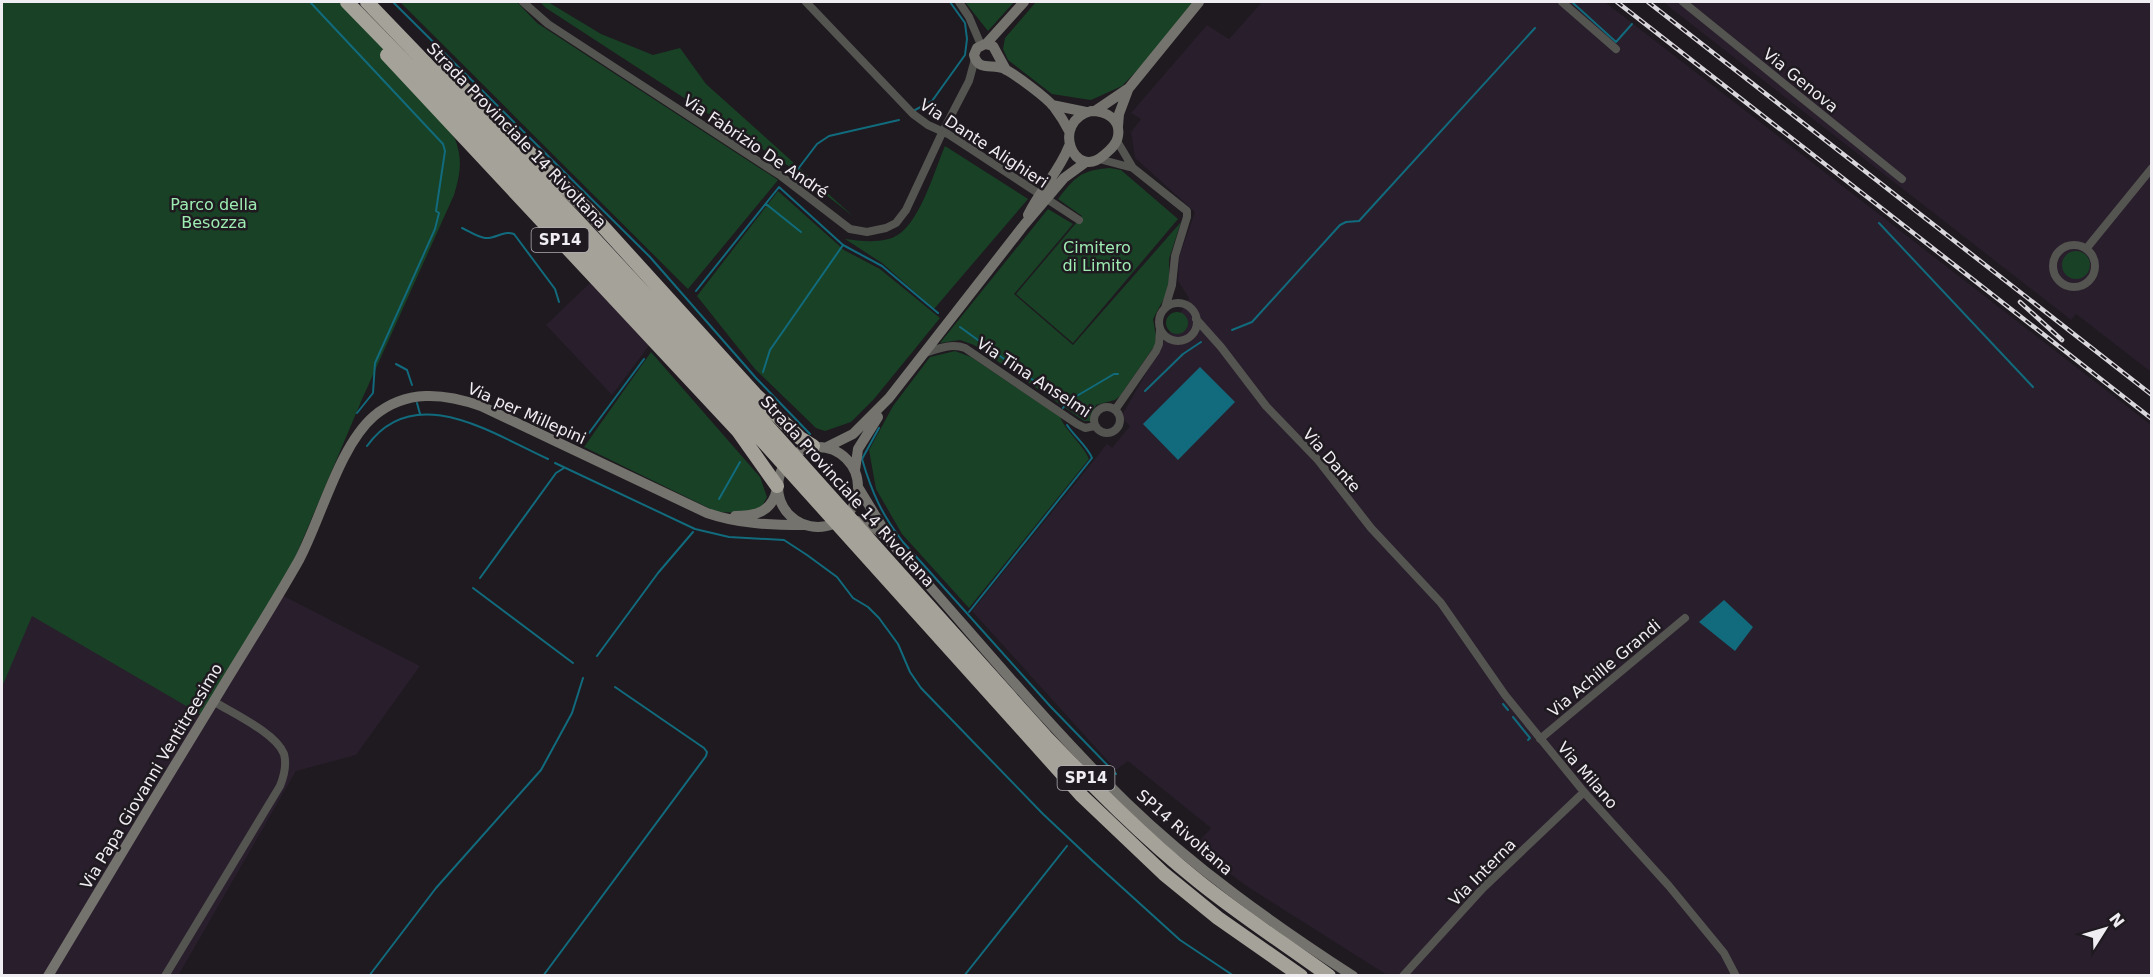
<svg xmlns="http://www.w3.org/2000/svg" width="2153" height="977" font-family="'DejaVu Sans',sans-serif">
	<style>
		.industrial { fill: #291e2c }
		.green { fill: #194125 }
		.water { fill: #116b7d }
		.lines { fill: none; stroke-linecap: round; stroke-linejoin: round }
		.stream { stroke: #116b7d; stroke-width: 2 }
		.street { stroke: #545450; stroke-width: 8 }
		.secondary { stroke: #75736e; stroke-width: 10 }
		.highway { stroke: #a5a299; stroke-width: 14 }
		.rail-casing { stroke: #dad7dc; stroke-width: 4.5 }
		.rail { stroke: #1e1a20; stroke-width: 2; stroke-dasharray: 7; stroke-linecap: butt }
		.labels { text-anchor: middle; stroke-width: 5; stroke-linejoin: round; paint-order: stroke }
		.shield { fill: #1e1a20; stroke: #b1aeb3; stroke-width: 1.5 }
		.shield-label { font-size: 15px; font-weight: bold; fill: #f0edf2 }
		.street-label { font-size: 16px; fill: #f0edf2; stroke: #1e1a20 }
		.park-label { font-size: 16px; fill: #9eecb2; stroke: #1e1a20 }
	</style>
	<rect width="100%" height="100%" fill="#1e1a20"/>
	<!-- industrial -->
	<path class="industrial" d="M1262,2H1605L2151,425V975H1387L1248,887L1194,847L1211,828L1128,761L1116,770L972,611L1107,444L1112,448L1130,426L1121,417L1189,298L1178,281L1179,257L1195,212L1135,158L1131,132L1141,119L1131,113L1207,25L1229,39Z
		M1663,2H2151V372L2076,314L2071,320Z
		M593,280L651,343L612,395L546,325Z
		M276,592L420,666L356,755L296,771L178,976L2,975V678L32,614Z"/>
	<!-- green -->
	<path class="green" d="M2,2H347L396,53L455,139C463,159 460,175 454,195L363,397L289,572L205,717L32,616L2,687Z
		M400,2H517L537,23L778,180L688,289Z
		M540,2H548L601,34L653,55L680,48L706,84L854,217L793,169L546,8Z
		M965,2H1014L988,31Z
		M1036,2H1197L1149,58L1122,86L1091,100L1052,94L1008,60L1003,49L1005,38Z
		M945,146L1028,199L934,309L882,263L845,239C861,241 876,243 892,238C919,228 934,171 945,146Z
		M1110,168L1121,170L1178,219L1073,343L1016,294L1082,216L1058,199C1075,177 1081,170 1110,168Z
		M778,191L844,250L880,269L940,318L874,399L851,422L825,431L816,428L755,369L697,296Z
		M1048,209L1073,224L1014,294L1073,345L1181,222L1169,259V289L1153,319L1156,336L1155,345L1120,396L1115,400L1096,405L1090,421H1084L974,345L960,340L940,343Z
		M2062 265a14 14 0 1 1 28 0a14 14 0 1 1-28 0Z
		M1166 323a11 11 0 1 1 22 0a11 11 0 1 1-22 0Z
		M955,351L971,357L1060,417C1067,433 1082,443 1089,459L969,608L902,534L876,489L869,450L893,406L930,357Z
		M651,352L760,477L767,497L760,510L746,513L717,512L584,447Z"/>
	<!-- water -->
	<path class="water" d="M1200,367L1235,402L1178,460L1143,424Z
		M1724,600L1753,627L1735,651L1699,622Z"/>
	<g class="lines">
		<!-- stream -->
		<path class="stream" d="M310,2L443,144L445,151L436,211L439,213L435,229L375,363L373,393L357,413
			M393,2L650,257L756,378L810,434
			M1572,2L1616,42L1632,24
			M915,110L932,101L965,55L967,39L965,23L950,2
			M798,169L817,144L829,136L899,120
			M766,204L801,232
			M1879,223L2033,387
			M462,228C469,231 477,237 485,238C496,239 503,230 514,234L555,289L559,302
			M696,291L779,187L843,245L882,266L938,313
			M960,327L1066,404L1063,408
			M1232,330L1252,322L1340,225L1346,222L1359,221L1535,28
			M396,364L407,370L412,385
			M763,372L770,350L843,245
			M1145,391L1183,354L1201,342
			M1075,397L1114,374H1118
			M417,403L420,414
			M879,428L862,459C872,493 882,515 903,542L1050,706L1116,774
			M589,433L644,359
			M367,446C414,380 493,434 548,459
			M555,463L695,529L729,537L784,540L807,555L837,577L853,598L868,607L879,618L898,644L910,672L921,688L1043,814L1094,862L1180,940L1234,976
			M719,499L740,462
			M480,578L556,473L564,468
			M473,588L573,663
			M969,612L1092,458C1088,447 1074,436 1067,425
			M597,656L658,573L693,532
			M1503,704L1508,710
			M1513,717L1530,738L1528,740
			M369,976L436,888L541,770L572,713L583,678
			M543,976L706,756L707,752L704,748L615,687
			M964,976L1067,846"/>
		<!-- street -->
		<path class="street" d="M523,2L548,24L781,176L850,229L867,232L886,228L896,223L906,210L942,133L969,81L975,59
			M806,2L913,114L928,125L948,134L1079,220
			M959,2L969,17L981,45
			M1562,2L1616,49
			M1683,2L1902,179
			M1117,141L1133,168L1187,211V217L1175,256L1172,285L1165,308
			M1099,159L1133,168
			M2053 266a21 21 0 1 1 42 0a21 21 0 1 1-42 0Z
			M2086,249L2152,168
			M1159 322a19 19 0 1 1 38 0a19 19 0 1 1-38 0Z
			M1196,319L1221,347L1266,406L1318,460L1371,528L1441,603L1505,695L1584,792L1669,886L1724,953L1736,976
			M925,353C937,349 951,343 965,348L1077,424L1085,428L1095,426
			M1094 420a13 13 0 1 1 26 0a13 13 0 1 1-26 0Z
			M1115,410L1156,351L1159,344L1160,330
			M1540,739L1685,618
			M165,976L280,786C284,776 287,765 284,754C276,733 232,713 213,701
			M1403,976L1483,888L1584,792"/>
		<!-- secondary -->
		<path class="secondary" d="M986,44L1024,2
			M1006,70L993,46L985,44L977,48L974,55C978,72 993,63 1005,69C1017,76 1046,97 1054,107C1060,115 1065,123 1069,131
			M1052,105L1086,112
			M1091,111C1106,111 1121,119 1118,136C1117,144 1110,150 1104,155C1074,182 1050,122 1091,111Z
			M1095,111L1129,88L1199,2
			M1118,126L1119,114L1128,90
			M1028,215C1040,190 1059,172 1069,146
			M778 487a40 40 0 1 1 80 0a40 40 0 1 1-80 0Z
			M827,447L853,434L889,398L1024,225L1064,178L1086,162
			M855,470L858,449L878,417
			M858,487L884,530
			M735,516C756,516 772,512 777,489
			M847,520L866,522L884,535C965,624 1040,718 1126,802C1194,868 1273,924 1353,976
			M48,976C104,882 160,789 217,696C244,651 273,606 299,560C321,519 339,446 374,416C406,389 444,393 481,406L707,513C739,524 770,525 804,525"/>
		<!-- highway -->
		<path class="highway" d="M347,2L566,227L759,437L1082,796L1164,874L1218,918L1301,976
			M367,2L575,218L770,429L1045,736C1094,787 1143,837 1198,881C1240,915 1285,944 1329,976
			M387,55L738,431L777,486
			M444,69L587,209L755,394L800,438L813,446"/>
		<!-- rail casing -->
		<g class="rail-casing">
			<path id="rail" d="M1617,2L2152,419
				M1648,2L2152,395
				M2020,302L2062,340"/>
		</g>
		<!-- rail -->
		<use href="#rail" class="rail"/>
	</g>
	<g class="labels">
		<!-- shield labels -->
		<g class="shield">
			<rect x="531.5" y="228" width="57" height="24" rx="4.5"/>
			<rect x="1057.5" y="766" width="57" height="24" rx="4.5"/>
		</g>
		<g class="shield-label">
			<text x="560" y="245">SP14</text>
			<text x="1086" y="783">SP14</text>
		</g>
		<!-- street labels -->
		<g class="street-label">
			<text transform="translate(1801 80) rotate(39)" y="6">Via Genova</text>
			<text transform="translate(517 135) rotate(46)" y="6">Strada Provinciale 14 Rivoltana</text>
			<text transform="translate(984 143) rotate(33)" y="6">Via Dante Alighieri</text>
			<text transform="translate(756 146) rotate(34)" y="6">Via Fabrizio De André</text>
			<text transform="translate(1034 377) rotate(33)" y="6">Via Tina Anselmi</text>
			<text transform="translate(527 413) rotate(24)" y="6">Via per Millepini</text>
			<text transform="translate(1332 460) rotate(49)" y="6">Via Dante</text>
			<text transform="translate(848 491) rotate(48)" y="6">Strada Provinciale 14 Rivoltana</text>
			<text transform="translate(1604 668) rotate(-40)" y="6">Via Achille Grandi</text>
			<text transform="translate(1588 775) rotate(49)" y="6">Via Milano</text>
			<text transform="translate(151 776) rotate(-59)" y="6">Via Papa Giovanni Ventitreesimo</text>
			<text transform="translate(1185 832) rotate(41)" y="6">SP14 Rivoltana</text>
			<text transform="translate(1482 872) rotate(-45)" y="6">Via Interna</text>
		</g>
		<!-- park labels -->
		<g class="park-label">
			<text x="214" y="210">Parco della<tspan x="214" dy="18">Besozza</tspan></text>
			<text x="1097" y="253">Cimitero<tspan x="1097" dy="18">di Limito</tspan></text>
		</g>
	</g>
	<!-- border -->
	<rect width="2153" height="977" fill="none" stroke="#f0edf2" stroke-width="6"/>
	<!-- north arrow -->
	<g transform="translate(2105 929) rotate(53)" stroke="#1e1a20" stroke-width="4.5" paint-order="stroke">
	<path d="M0-4.5L10 22L0 15L-10 22Z" fill="#f0edf2"/>
	<text y="-9" font-size="16" font-weight="bold" text-anchor="middle" fill="#f0edf2">N</text>
	</g>
</svg>
